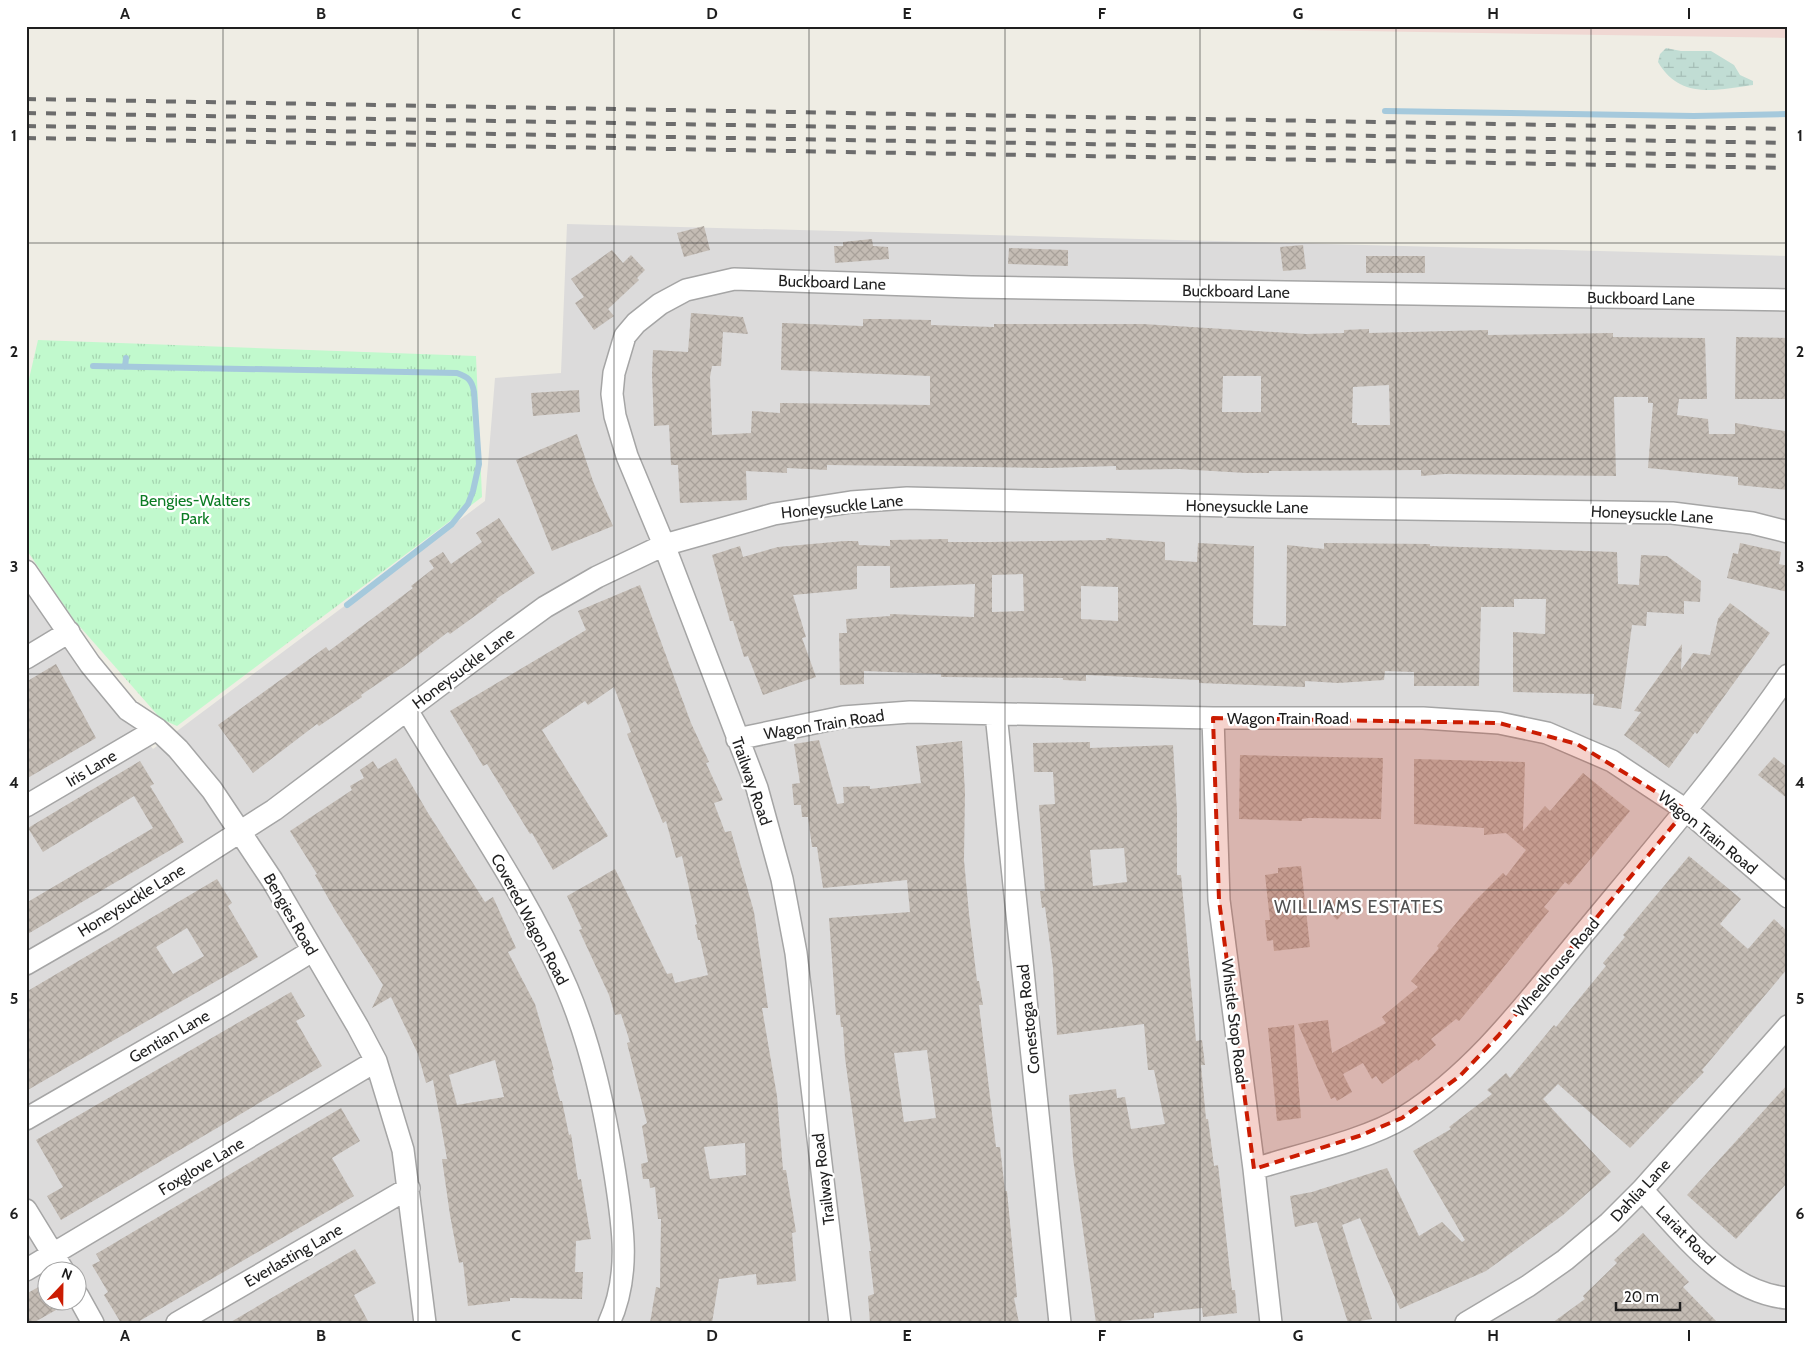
<svg xmlns="http://www.w3.org/2000/svg" width="1814" height="1349" font-family="Cabin,sans-serif">
	<style>
		.residential { fill: #dcdbdb; fill-rule: evenodd }
		.commercial { fill: #f0d8d3 }
		.wetland { fill: url(#wetland-marsh) }
		.park { fill: url(#park-tufts) }
		.lines { fill: none; stroke-linecap: round; stroke-linejoin: round }
		.stream { stroke: #a5c9dc; stroke-width: 6 }
		.building { fill: url(#building-cross-hatch); fill-rule: evenodd }
		.minor-casing { stroke: #a5a5a5; stroke-width: 24 }
		.minor { stroke: #fff; stroke-width: 21 }
		.rail { stroke: #6c6c6c; stroke-width: 4; stroke-dasharray: 10 10; stroke-linecap: butt }
		.marked { fill: #cb1c02; fill-opacity: 0.2; stroke: #cb1c02; stroke-width: 4; stroke-dasharray: 10 6; stroke-linejoin: round }
		.grid { fill: none; stroke: #1e1e1e; stroke-width: 1; stroke-opacity: 0.55 }
		.labels { text-anchor: middle; stroke-width: 4.5; stroke-linejoin: round; paint-order: stroke }
		.street-label { font-size: 16px; fill: #1e1e1e; stroke: #fff }
		.park-label { font-size: 16px; fill: #0c7c24; stroke: #fff }
		.neighbourhood-label { font-size: 18px; letter-spacing: 1px; fill: #515151; stroke: #fff }
		.neatline { fill: none; stroke: #1e1e1e; stroke-width: 2 }
		.grid-label { font-size: 16px; text-anchor: middle; font-weight: bold; fill: #1e1e1e }
	</style>
	<defs>
		<pattern id="wetland-marsh" width="20" height="14" patternUnits="userSpaceOnUse" patternTransform="scale(1.25)"><rect width="20" height="14" fill="#c1ddd4"/><path d="M1 5h8M5 5V1M11 12h8M15 12V8" fill="none" stroke="#a5bdb6"/></pattern>
		<pattern id="park-tufts" width="24" height="20" patternUnits="userSpaceOnUse" patternTransform="scale(1.25)"><rect width="24" height="20" fill="#c1f9cd"/><path d="M3 7l-1-3M5 7V3M7 7l1-3M15 17l-1-3M17 17v-4M19 17l1-3" fill="none" stroke="#a5d5b0"/></pattern>
		<pattern id="building-cross-hatch" width="8" height="8" patternUnits="userSpaceOnUse" patternTransform="scale(1.25)"><rect width="8" height="8" fill="#c4bcb4"/><path d="M0 0l8 8M0 8l8-8" fill="none" stroke="#a8a19a"/></pattern>
	</defs>
	<rect width="100%" height="100%" fill="#efede4"/>
	<!-- residential -->
	<path class="residential" d="M567,224L1788,256V1323H26V589L153,749L485,501L495,378L561,373ZM48,1272H78V1302H48Z"/>
	<!-- commercial -->
	<path class="commercial" d="M1050,26H1788V38Z"/>
	<!-- wetland -->
	<path class="wetland" d="M1666,48L1681,51H1711L1734,65L1740,75L1753,81V85C1716,90 1680,100 1658,62L1660,54Z"/>
	<!-- park -->
	<path class="park" d="M38,340L476,356L482,497L177,726L161,719L74,620L26,549V392Z"/>
	<g class="lines">
		<!-- stream -->
		<path class="stream" d="M1385,111L1694,116L1788,114
			M93,366L457,373C468,377 472,380 474,392L479,464L473,491L468,504L452,524L347,605
			M125,367L126,358"/>
	</g>
	<!-- building -->
	<path class="building" d="M704,226L710,250L684,257L677,233Z
		M872,239L873,246L888,247L889,259L835,263L834,246H843V242Z
		M1303,245L1306,269L1283,271L1280,247Z
		M1009,248L1068,250V266L1008,264Z
		M612,250L623,263L631,255L645,270L637,278L639,280L608,309L614,316L594,330L575,303L584,297L571,279Z
		M1366,256H1425V273H1366Z
		M691,313L743,317L748,334L723,332L721,366H712L710,377L712,435L751,433L752,411L780,413V403L930,405V376L781,370L782,323L863,326V319H881L931,320V325L994,327V324H1143L1306,334L1344,333V330L1369,329V333L1488,330V335L1613,333V337L1705,338L1707,399H1679L1677,415L1708,419L1709,434H1735V423L1785,431V436H1788V490L1738,485V477L1648,468L1653,403H1648V397H1614L1616,476L1445,474L1421,476V470L1269,471V473H1246L1179,469L1116,470V466L1047,468L827,465V470L787,468V473L746,471L747,500L680,503L678,465H671L669,425L654,426L652,374L653,350L688,352ZM1223,376H1261V412H1222ZM1389,385L1390,425H1357V423H1352L1353,387Z
		M1736,337L1788,338V399H1735Z
		M579,390L580,412L533,416L531,393Z
		M577,434L594,484L613,526L552,551L516,460Z
		M499,518L535,573L496,599L497,600L450,634L448,632L404,666L361,695L362,697L319,726L317,724L253,773L218,725L326,647L329,651L413,588L411,586L434,568L429,561L443,552L451,564L482,542L476,533Z
		M1106,538L1165,542V560L1197,562L1198,543L1254,546L1253,625L1286,626L1287,545L1324,549V543L1430,544V546L1617,552L1618,584L1639,585L1641,555L1667,556L1701,581L1700,602L1684,601V614L1647,612L1646,626L1632,625L1621,709L1593,705L1594,694L1513,692V632L1545,634L1546,599H1514V607H1481L1479,686H1414V672L1385,671L1384,680L1338,683L1305,681V687L1199,683V680L1086,675V681L1063,680V678L941,677V674L864,671V684L840,685L839,633H847L846,619L890,616V614L974,617L975,584L890,588V566H857V589L793,595L806,637L802,638L816,677L763,695L748,656L744,657L733,621H730L712,555L740,546L743,557L778,547L845,541H858L859,545L890,546V540L948,539V542H991L1106,540ZM1023,574L1024,611L992,612V575ZM1081,586L1118,587V621L1081,619Z
		M1740,543L1781,552L1779,564L1788,566V592L1727,578L1733,553L1738,554Z
		M640,585L691,723L709,762L706,763L723,800L714,803L725,832L731,831L754,912L768,1008H762L777,1096L783,1170H786L796,1232L792,1233L796,1281L757,1285L756,1274L719,1279L712,1323H650L656,1287L660,1288L661,1219H658L655,1187L650,1188L649,1179H643L641,1164L648,1162L642,1126L647,1123L627,1043L630,1042L621,1014L615,1015L609,995L579,930L582,929L567,896L615,869L667,974L672,973L675,983L708,975L700,940H698L695,925L697,924L682,856L676,858L666,821L663,823L627,734L631,732L614,687L588,705L585,701L542,730L608,836L553,870L532,833L530,834L487,764L483,766L450,711L586,630L578,611ZM745,1143L746,1175L710,1179L704,1147Z
		M1730,603L1770,633L1697,734L1695,732L1669,768L1624,735L1641,712L1634,711L1682,644L1681,670L1693,653L1710,655L1718,619Z
		M56,664L96,738L26,779V682Z
		M819,740L837,804L844,803L843,787L870,786V789L921,783L916,746L962,741L965,792L964,860L969,914L977,981H979L983,1005H979L996,1147H1000L1005,1191H1007L1017,1297L1014,1298L1019,1323H870L868,1296L874,1294L869,1251H871L845,1058L843,1027H841L840,1015H836L829,918L910,912L907,880L823,888L817,847H812L808,817H802L801,805H794L792,784L800,783L794,744ZM927,1050L936,1118L904,1122L894,1053Z
		M1090,742V748L1173,745L1177,811V875H1181L1196,1041L1202,1040L1205,1065H1201L1206,1119H1208L1214,1166L1218,1165L1232,1290H1235L1237,1313L1203,1317L1202,1308L1154,1313V1318L1096,1323L1073,1158L1069,1095L1116,1089L1117,1098L1125,1097L1131,1129L1165,1124L1154,1070H1148L1144,1024L1057,1035L1053,968L1045,907L1042,908L1040,891H1045L1039,805L1055,804L1053,772H1034L1033,743ZM1124,848L1127,882L1093,886L1090,850Z
		M1240,755L1383,758L1381,819L1309,818L1302,819V821L1239,819Z
		M1774,757L1788,768V799L1758,775Z
		M396,758L428,813L485,902L493,897L516,948L508,952L535,1004L554,1070H552L560,1101H562L569,1135L571,1134L578,1180L581,1179L591,1239L576,1241L575,1272H583L582,1299L510,1298V1301L468,1306L463,1262L459,1263L450,1215L442,1159H447L433,1080L426,1083L418,1054L391,997L372,1008L383,985L335,910L315,875L317,874L290,831L352,790L350,786L364,778L360,770L373,761L378,769ZM495,1060L504,1097L457,1105L449,1075Z
		M1414,759L1525,762L1523,831L1545,806L1550,811L1583,773L1630,811L1569,885L1565,882L1544,907L1549,911L1486,989L1459,1021L1456,1019L1431,1039L1436,1045L1418,1061L1417,1059L1382,1084L1376,1076L1372,1079L1363,1063L1343,1074L1352,1092L1337,1101L1335,1097L1331,1099L1298,1024L1328,1020L1332,1053L1386,1023L1382,1017L1418,987L1411,981L1439,948L1437,946L1474,902L1503,873L1506,876L1526,850L1506,833L1484,835V828L1414,824Z
		M140,761L154,784L150,786L184,842L26,935V903L153,828L134,796L43,852L28,828Z
		M1689,856L1741,899L1720,924L1748,949L1774,919L1788,932V968L1702,1070L1704,1072L1630,1148L1558,1084L1543,1099L1611,1172L1563,1215L1486,1271L1400,1309L1360,1218L1342,1225L1372,1319L1348,1323L1317,1222L1295,1227L1290,1196L1312,1192L1387,1168L1419,1236L1442,1222L1462,1242L1465,1240L1413,1151L1451,1129L1449,1127L1492,1094L1487,1090L1506,1073L1510,1078L1554,1025L1556,1027L1606,966L1603,963L1625,937L1623,935Z
		M1301,866L1310,947L1274,951L1273,940L1267,941L1265,920H1270L1265,875L1278,873V868Z
		M217,879L232,903L228,906L258,957L26,1091V992ZM187,928L204,956L173,974L156,947Z
		M1337,897L1348,908L1337,920L1326,908Z
		M291,992L305,1016L296,1021L322,1066L61,1220L47,1196L63,1187L36,1140Z
		M1294,1025L1301,1118L1277,1121L1268,1028Z
		M1788,1084V1182L1736,1239L1687,1195Z
		M341,1108L360,1141L332,1158L354,1196L136,1323H121L104,1295L108,1292L92,1265L100,1261L96,1254Z
		M1643,1233L1689,1282L1683,1287L1718,1323H1552L1585,1299L1583,1296L1617,1263L1614,1260Z
		M355,1249L376,1283L354,1295L369,1323H229Z
		M42,1285L48,1295V1302H51L56,1310L33,1323H26V1294Z"/>
	<g class="lines">
		<!-- minor casing -->
		<g class="minor-casing">
			<path id="minor" d="M26,571L90,664L128,710L157,729L178,749L212,790L272,880L358,1027L376,1061L403,1150L425,1323
				M26,658L69,632
				M407,710C461,802 525,890 567,988C592,1047 605,1111 615,1174C623,1225 631,1275 609,1323
				M996,714L1060,1323
				M1213,718L1219,900L1254,1169L1271,1323
				M737,739L843,717L910,712L1213,718H1423L1499,723L1547,733L1612,761L1686,810L1788,897
				M26,806L157,729
				M26,964L104,919L274,810L501,639L545,607L597,577L664,545L774,514L851,502L907,498L1271,507L1672,513L1752,523L1788,532
				M26,1119L225,1004L312,951
				M1254,1169C1298,1155 1367,1140 1404,1117C1480,1069 1533,994 1590,926C1658,844 1727,763 1788,675
				M1642,1190C1682,1232 1725,1293 1788,1298
				M26,1210L64,1272
				M26,1270L376,1061
				M78,1296L93,1323
				M177,1323L409,1188
				M840,1323L796,953L782,879L757,788L664,545L627,456L615,416L612,394L614,373L625,336L636,323L660,304L686,290L734,279L971,287L1788,300
				M1466,1323L1528,1286L1565,1260L1609,1223L1642,1190L1788,1026"/>
		</g>
		<!-- minor -->
		<use href="#minor" class="minor"/>
		<!-- rail -->
		<path class="rail" d="M26,99L1788,129
			M26,113L1788,143
			M26,126L1788,156
			M26,138L1788,168"/>
	</g>
	<!-- marked area -->
	<path class="marked" d="M1213,718L1499,723L1577,744L1686,810L1498,1036L1460,1076L1402,1118L1359,1136L1254,1169L1219,900Z"/>
	<!-- grid -->
	<path class="grid" d="M223,26V1323M418,26V1323M614,26V1323M809,26V1323M1005,26V1323M1200,26V1323M1396,26V1323M1591,26V1323M26,243H1788M26,459H1788M26,674H1788M26,890H1788M26,1106H1788"/>
	<g class="labels">
		<!-- street labels -->
		<g class="street-label">
			<text transform="translate(832 282) rotate(2)" y="6">Buckboard Lane</text>
			<text transform="translate(1236 291) rotate(1)" y="6">Buckboard Lane</text>
			<text transform="translate(1641 298) rotate(1)" y="6">Buckboard Lane</text>
			<text transform="translate(842 506) rotate(-6)" y="6">Honeysuckle Lane</text>
			<text transform="translate(1247 506) rotate(1)" y="6">Honeysuckle Lane</text>
			<text transform="translate(1652 514) rotate(3)" y="6">Honeysuckle Lane</text>
			<text transform="translate(463 668) rotate(-37)" y="6">Honeysuckle Lane</text>
			<text x="1288" y="724">Wagon Train Road</text>
			<text transform="translate(824 724) rotate(-9)" y="6">Wagon Train Road</text>
			<text transform="translate(91 768) rotate(-31)" y="6">Iris Lane</text>
			<text transform="translate(752 781) rotate(71)" y="6">Trailway Road</text>
			<text transform="translate(1708 832) rotate(39)" y="6">Wagon Train Road</text>
			<text transform="translate(131 900) rotate(-32)" y="6">Honeysuckle Lane</text>
			<text transform="translate(291 914) rotate(60)" y="6">Bengies Road</text>
			<text transform="translate(530 919) rotate(62)" y="6">Covered Wagon Road</text>
			<text transform="translate(1556 967) rotate(-50)" y="6">Wheelhouse Road</text>
			<text transform="translate(1028 1019) rotate(-96)" y="6">Conestoga Road</text>
			<text transform="translate(1235 1021) rotate(83)" y="6">Whistle Stop Road</text>
			<text transform="translate(169 1036) rotate(-30)" y="6">Gentian Lane</text>
			<text transform="translate(201 1166) rotate(-31)" y="6">Foxglove Lane</text>
			<text transform="translate(823 1179) rotate(-97)" y="6">Trailway Road</text>
			<text transform="translate(1640 1190) rotate(-47)" y="6">Dahlia Lane</text>
			<text transform="translate(1686 1235) rotate(45)" y="6">Lariat Road</text>
			<text transform="translate(293 1255) rotate(-30)" y="6">Everlasting Lane</text>
		</g>
		<!-- park labels -->
		<g class="park-label">
			<text x="195" y="506">Bengies-Walters<tspan x="195" dy="18">Park</tspan></text>
		</g>
		<!-- neighbourhood labels -->
		<g class="neighbourhood-label">
			<text x="1359" y="913">WILLIAMS ESTATES</text>
		</g>
	</g>
	<!-- border -->
	<rect width="1814" height="1349" fill="none" stroke="#ffffff" stroke-width="55"/>
	<!-- north arrow -->
	<g transform="translate(62 1286) rotate(22)"><circle r="24" fill="#ffffff" stroke="#a5a5a5"/>
	<path d="M0-4L9 19L0 12L-9 19Z" fill="#cb1c02"/>
	<text y="-8" font-size="14" font-weight="bold" text-anchor="middle" fill="#1e1e1e">N</text>
	</g>
	<!-- scale -->
	<path d="M1616 1302v8h64v-8" fill="none" stroke="#1e1e1e" stroke-width="2.5"/>
	<text x="1624" y="1302" font-size="15" fill="#1e1e1e" stroke="#ffffff" stroke-width="4" paint-order="stroke">20 m</text>
	<rect x="28" y="28" width="1758" height="1294" class="neatline"/>
	<g class="grid-label">
		<text x="125" y="19">A</text>
		<text x="321" y="19">B</text>
		<text x="516" y="19">C</text>
		<text x="712" y="19">D</text>
		<text x="907" y="19">E</text>
		<text x="1102" y="19">F</text>
		<text x="1298" y="19">G</text>
		<text x="1493" y="19">H</text>
		<text x="1689" y="19">I</text>
		<text x="14" y="141">1</text>
		<text x="1800" y="141">1</text>
		<text x="14" y="357">2</text>
		<text x="1800" y="357">2</text>
		<text x="14" y="572">3</text>
		<text x="1800" y="572">3</text>
		<text x="14" y="788">4</text>
		<text x="1800" y="788">4</text>
		<text x="14" y="1004">5</text>
		<text x="1800" y="1004">5</text>
		<text x="14" y="1219">6</text>
		<text x="1800" y="1219">6</text>
		<text x="125" y="1341">A</text>
		<text x="321" y="1341">B</text>
		<text x="516" y="1341">C</text>
		<text x="712" y="1341">D</text>
		<text x="907" y="1341">E</text>
		<text x="1102" y="1341">F</text>
		<text x="1298" y="1341">G</text>
		<text x="1493" y="1341">H</text>
		<text x="1689" y="1341">I</text>
	</g>
</svg>
